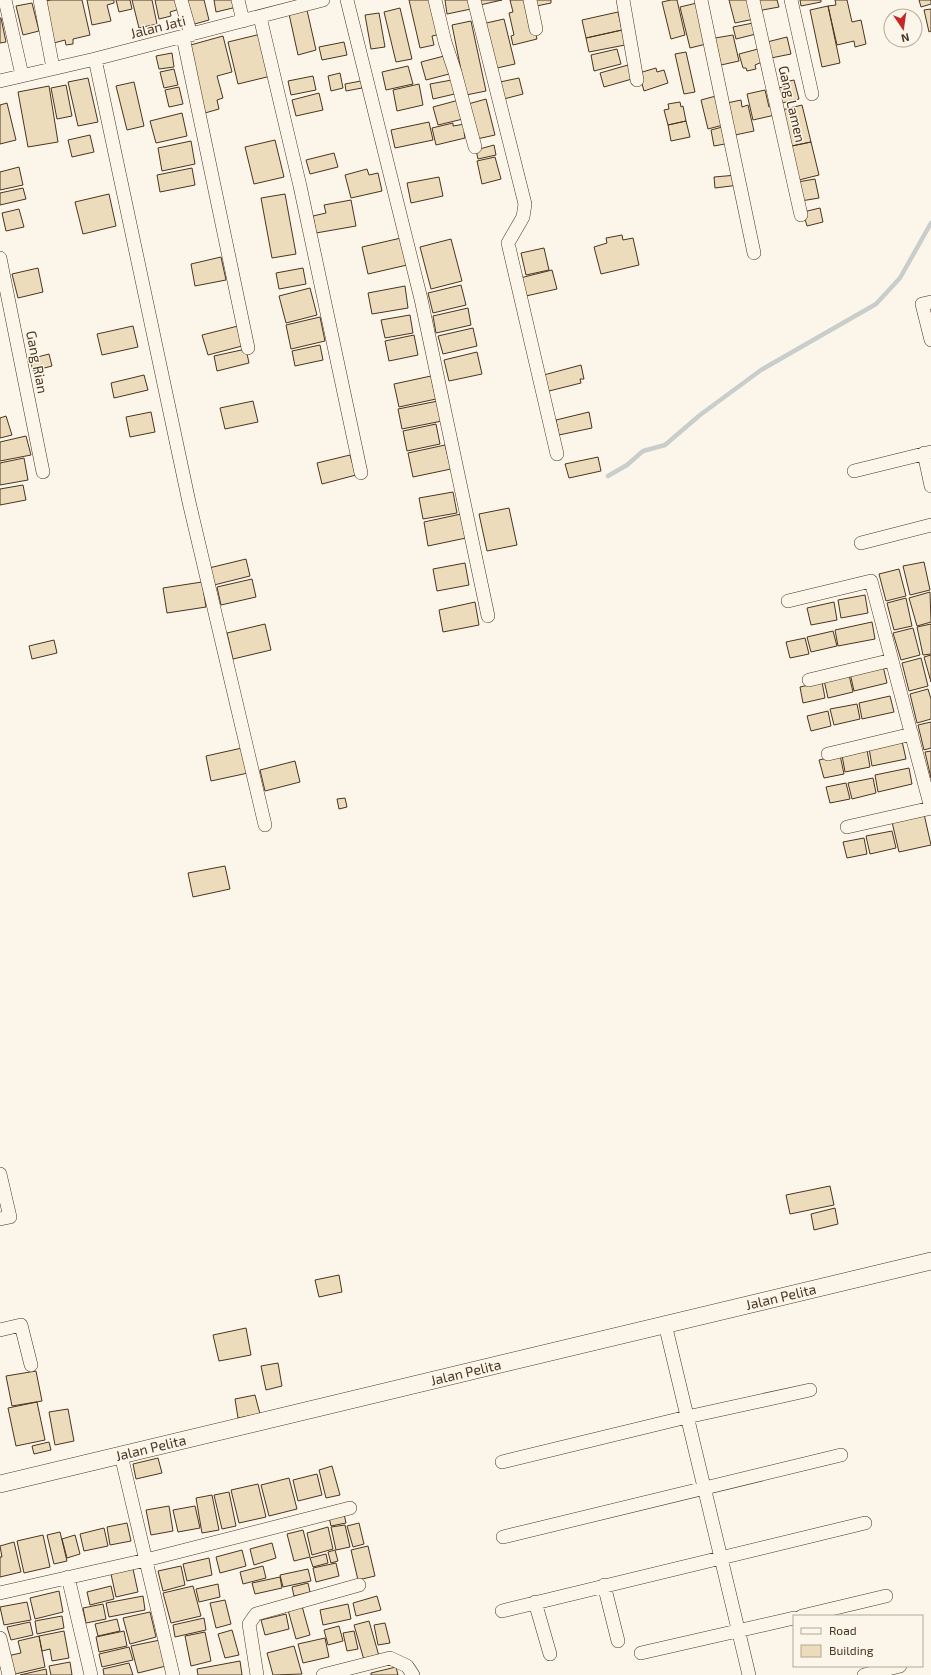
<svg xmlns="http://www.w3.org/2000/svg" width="931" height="1675" font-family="'Exo 2',sans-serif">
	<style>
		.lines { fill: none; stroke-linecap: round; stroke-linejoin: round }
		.stream { stroke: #c9cecd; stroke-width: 4.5 }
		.building { fill: #ecdcbc; stroke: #4a3520 }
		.minor-casing { stroke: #4a3520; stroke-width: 14 }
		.tertiary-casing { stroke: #4a3520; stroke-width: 18 }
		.minor { stroke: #fbf6e9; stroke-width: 13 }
		.tertiary { stroke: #fbf6e9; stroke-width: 17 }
		.labels { text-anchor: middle; stroke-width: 3; stroke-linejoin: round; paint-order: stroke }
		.street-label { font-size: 14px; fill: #4a3520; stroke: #fbf6e9 }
	</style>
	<rect width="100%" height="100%" fill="#fbf6e9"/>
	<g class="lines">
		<!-- stream -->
		<path class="stream" d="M608,476L627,465L643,451L665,445L700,415L761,370L876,304L900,278L931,223"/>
	</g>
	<!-- building -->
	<path class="building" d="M51,0H82L90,35L73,39V44L66,45L65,40L54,43L45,1Z
		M87,0H114V3L107,5L111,21L92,25Z
		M116,0H130L132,9L119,12Z
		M132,0H152L157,24L139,28Z
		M155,0H178L180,9L170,12L171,16L159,19Z
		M185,0H204L209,20L191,25Z
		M214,0H235L237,7L216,12Z
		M409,0H434L441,34L432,36L434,45L420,48Z
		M445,0H469L471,9L447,14Z
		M479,0H502L480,5Z
		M510,0H528L537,39L513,45L511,36L514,35L509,13L513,12Z
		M531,0H551V3L532,7Z
		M671,0H677L685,35L671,39L662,2Z
		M729,0H749L754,19L735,23Z
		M755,0H777L779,7L757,11Z
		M800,0H821V2L801,6Z
		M835,0H847L852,22L861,20L866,44L855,47L854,41L837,45L828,6L836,5Z
		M919,0H931V4L921,7Z
		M701,2L710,43L690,48L680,7Z
		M32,3L39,31L23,35L16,6Z
		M828,6L840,63L822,67L810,10Z
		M400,8L412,59L396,62L384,12Z
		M931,9V31L929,32L924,10Z
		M307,10L316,50L298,55L289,14Z
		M618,12L622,30L586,38L582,20Z
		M379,13L385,47L371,49L365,15Z
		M0,18H1L6,42L0,43Z
		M504,19L515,64L497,68L482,24Z
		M471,21L486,91L466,95L452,25Z
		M753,23L756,34L736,39L733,27Z
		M622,30L625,45L589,52L586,38Z
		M261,34L271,76L238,84L228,42Z
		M733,35L739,61L721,65L715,38Z
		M223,36L232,72L217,76L223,98L217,100L219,109L205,113L187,46Z
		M787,37L791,54L771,58L767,42Z
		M344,42L347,55L322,60L319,47Z
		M617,49L621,64L594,71L591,55Z
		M758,49L762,62L755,65L756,69L747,71L746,68H743L739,54Z
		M686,52L695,92L684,94L675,54Z
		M172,53L174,67L159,69L156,56Z
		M448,55L453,73L426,80L421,62Z
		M628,65L632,79L604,87L600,73Z
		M408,66L413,84L386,90L382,72Z
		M656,68L657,72L664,70L668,83L644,91L639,73Z
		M174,69L178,85L164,88L160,72Z
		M340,73L343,88L331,91L328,76Z
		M313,76L316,90L291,95L288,81Z
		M88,78L98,122L78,126L68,82Z
		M519,78L523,94L504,99L500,82Z
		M457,79L459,93L433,99L430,84Z
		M794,80L799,99L778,104L775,89L786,86L785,82Z
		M361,81L362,88L346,91L345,84Z
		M134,82L144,126L127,130L116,86Z
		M419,84L423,105L397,111L393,90Z
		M66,85L72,116L57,119L51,88Z
		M49,86L58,142L28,147L18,92Z
		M179,87L183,104L169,107L165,90Z
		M765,90L769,107L772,106L775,115L753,120L747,94Z
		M319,93L323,110L296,116L292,100Z
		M716,96L723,125L708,129L701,100Z
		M486,99L495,135L477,139L468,104Z
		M459,100L463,119L438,125L433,107Z
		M741,100L742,107L748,105L754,131L735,135L727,103Z
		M680,102L681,107L683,106L686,121L668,125L664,110L669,109L668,104Z
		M7,103L16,140L0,144V105Z
		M802,105L811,142L787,147L778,111Z
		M182,113L187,136L156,143L150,121Z
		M686,121L690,137L671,141L668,125Z
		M429,122L433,140L395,148L391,130Z
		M453,123V126L465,124L466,131L464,132L465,138L436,145L432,128Z
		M726,126L730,143L714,146L711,130Z
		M90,135L94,152L72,157L68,140Z
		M275,140L284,177L254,184L245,147Z
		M191,141L195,164L162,171L158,148Z
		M811,142L819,175L795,181L787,147Z
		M494,145L496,155L478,159L476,150Z
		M334,153L338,167L310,174L306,160Z
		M495,157L501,179L482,184L477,161Z
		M19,167L23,185L0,190V172Z
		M192,168L195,185L160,192L157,175Z
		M367,169L369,175L378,173L382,191L351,198L345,175Z
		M737,175L739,185L715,188L714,177Z
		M439,177L443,196L411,203L407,183Z
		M815,179L819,198L801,201L798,182Z
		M23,188L26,199L0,205V193Z
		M109,194L116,226L83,234L75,202Z
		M285,194L296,254L272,258L261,198Z
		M351,200L356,226L316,233L313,216L326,213L324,205Z
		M820,208L823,222L807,226L803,212Z
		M19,209L24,227L6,231L2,213Z
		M622,235L623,240L633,238L639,265L601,274L594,247L607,243L606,238Z
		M401,238L407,265L368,274L362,247Z
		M451,239L462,281L431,289L420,247Z
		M544,248L549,270L526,275L521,253Z
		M221,257L226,280L195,286L191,264Z
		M38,268L43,292L18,298L12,274Z
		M303,268L306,284L279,289L276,273Z
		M552,270L557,289L526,296L516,279Z
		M461,285L466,305L433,313L428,293Z
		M405,286L408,308L372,314L368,293Z
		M310,288L317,315L286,323L279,296Z
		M468,308L471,325L436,333L433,316Z
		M410,315L413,333L385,338L381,320Z
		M320,317L325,341L291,349L286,325Z
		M133,326L138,347L102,355L97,334Z
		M238,326L242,346L208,355L202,335Z
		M473,328L477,346L443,354L438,336Z
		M414,335L418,355L389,361L385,341Z
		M320,345L323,360L295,366L292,351Z
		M246,349L249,363L217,371L214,356Z
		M477,352L482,374L449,381L444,360Z
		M49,354L52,366L33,371L30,359Z
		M581,365L584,379H580L581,383L545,392L540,376Z
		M144,375L148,390L114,398L111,383Z
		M431,376L436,399L399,407L394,384Z
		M253,401L258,422L225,429L220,408Z
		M438,401L442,421L402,429L398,409Z
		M151,412L155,432L130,437L126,417Z
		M589,412L592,428L559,435L556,420Z
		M6,416L12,435L0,438V418Z
		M436,424L440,444L407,451L403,431Z
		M26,436L31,455L0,461V442Z
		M445,445L451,469L413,477L408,453Z
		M350,455L356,475L322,484L317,463Z
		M598,457L601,471L569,478L565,464Z
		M24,458L28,480L0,485V463Z
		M23,485L26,500L0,505V489Z
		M453,492L457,513L423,519L419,498Z
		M509,508L517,545L487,551L479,514Z
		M461,514L466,538L428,546L424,522Z
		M246,559L250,576L214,585L209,568Z
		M924,562L930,590L910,595L903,566Z
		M465,563L469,585L437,591L433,569Z
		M899,569L906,596L886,601L879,574Z
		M252,579L256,597L221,605L217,587Z
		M202,582L206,607L167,613L163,588Z
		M930,592L931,622L917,626L909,598Z
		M865,595L868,613L841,618L838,600Z
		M906,598L912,626L894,630L887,603Z
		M475,602L479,625L443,632L439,610Z
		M834,602L837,620L811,625L807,608Z
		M872,622L875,639L838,646L835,630Z
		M265,624L271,650L233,659L227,633Z
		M931,624V654L923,655L917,627Z
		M913,628L920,655L901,660L893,633Z
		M833,631L837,646L811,652L807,637Z
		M805,638L809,654L790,658L786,642Z
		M54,640L57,653L32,659L29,646Z
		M931,655V682L924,657Z
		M921,658L928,686L909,691L902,663Z
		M883,666L887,683L854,691L850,673Z
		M849,675L853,692L828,698L824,680Z
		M822,682L825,698L803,703L800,687Z
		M928,689L931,699V719L917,723L910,694Z
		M890,696L894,712L862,719L859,703Z
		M857,704L860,719L834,725L830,709Z
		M828,711L831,726L811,731L807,716Z
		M931,722V748L924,750L918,725Z
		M902,741L906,759L872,766L869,748Z
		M242,748L248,773L211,781L206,756Z
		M867,750L870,767L845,772L842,755Z
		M931,751V778L925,752Z
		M840,755L844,774L824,778L819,760Z
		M295,761L300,782L265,791L260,770Z
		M909,768L912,784L878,792L875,775Z
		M873,778L876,793L852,799L848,783Z
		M846,783L850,799L830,803L826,787Z
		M345,798L347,807L339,809L337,799Z
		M924,814L931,845L899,852L892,822Z
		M892,831L896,848L870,854L866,836Z
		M864,838L867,854L847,858L843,842Z
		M225,866L230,889L193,897L188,873Z
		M830,1186L834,1205L790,1214L786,1195Z
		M835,1208L838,1224L814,1230L811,1214Z
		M339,1275L342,1292L319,1297L315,1280Z
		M246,1328L251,1355L219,1361L213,1335Z
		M278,1363L282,1386L266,1390L261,1366Z
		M36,1371L42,1401L12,1406L6,1376Z
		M255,1395L260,1414L238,1418L235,1399Z
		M37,1402L45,1440L16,1446L8,1408Z
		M68,1409L74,1441L55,1445L49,1412Z
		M49,1442L51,1450L34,1454L32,1446Z
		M158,1458L162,1473L136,1479L133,1464Z
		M332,1466L340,1495L326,1498L319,1470Z
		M317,1474L322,1495L298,1501L293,1480Z
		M289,1478L297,1509L269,1516L261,1485Z
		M258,1484L266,1517L239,1523L231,1490Z
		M229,1492L236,1526L222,1529L214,1495Z
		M212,1495L219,1530L202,1533L196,1498Z
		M169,1506L173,1531L151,1535L146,1510Z
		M195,1506L200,1528L178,1532L173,1510Z
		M344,1514L346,1523L331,1526L329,1517Z
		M127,1523L131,1541L110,1545L107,1527Z
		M359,1523L364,1544L353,1547L347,1526Z
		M345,1525L350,1547L336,1550L331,1527Z
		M328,1527L333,1549L312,1555L307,1533Z
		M104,1528L108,1546L84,1551L80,1534Z
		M303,1530L310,1557L294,1561L287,1534Z
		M60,1532L67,1561L54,1564L47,1535Z
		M43,1535L50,1567L24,1573L17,1541Z
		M75,1535L80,1554L67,1558L62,1539Z
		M14,1542L21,1572L0,1577V1557H2L0,1546Z
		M272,1543L276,1558L254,1565L250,1549Z
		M368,1546L375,1576L358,1580L351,1550Z
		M242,1550L246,1566L220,1573L216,1557Z
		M335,1550L338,1561L331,1563L328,1552Z
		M326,1554L328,1563L313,1567L310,1558Z
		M209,1558L212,1575L187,1581L183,1564Z
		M336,1563L339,1576L316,1582L313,1568Z
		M181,1566L185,1585L163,1591L158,1571Z
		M263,1566L266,1578L243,1584L240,1572Z
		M133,1569L138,1592L116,1597L111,1574Z
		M308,1569L311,1581L283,1587L280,1575Z
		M280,1577L282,1588L255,1594L252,1583Z
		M308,1583L310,1592L294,1596L292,1587Z
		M218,1584L220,1597L199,1602L196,1589Z
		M111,1586L114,1599L90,1605L87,1592Z
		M193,1586L201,1616L171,1623L163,1593Z
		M59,1591L63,1612L35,1619L30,1598Z
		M143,1596L145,1610L109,1617L106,1603Z
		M377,1596L381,1610L356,1616L353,1603Z
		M225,1600L231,1624L216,1628L210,1603Z
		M27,1602L31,1620L4,1625L0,1607Z
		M103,1604L106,1619L86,1623L83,1608Z
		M348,1604L351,1619L323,1625L320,1610Z
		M302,1606L310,1635L296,1639L288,1610Z
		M150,1612L156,1637L130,1644L123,1618Z
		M286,1614L289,1629L265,1635L261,1620Z
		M62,1616L64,1628L37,1634L35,1621Z
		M204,1618L206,1630L175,1637L173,1625Z
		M117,1619L120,1631L98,1636L95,1624Z
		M369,1621L379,1656L364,1660L354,1625Z
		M30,1622L33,1635L11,1640L7,1627Z
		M385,1623L390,1643L378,1645L374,1625Z
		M339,1626L343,1641L328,1645L324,1630Z
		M232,1630L239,1655L225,1658L218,1634Z
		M64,1631L69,1658L52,1661L50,1649L42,1651L39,1636Z
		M124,1631L127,1646L99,1652L96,1637Z
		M354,1631L358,1649L347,1651L343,1633Z
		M205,1632L211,1661L191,1666L185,1636Z
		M39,1636L45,1667L11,1675L7,1656L21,1653L18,1641Z
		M325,1638L329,1657L303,1663L298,1644Z
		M160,1640L166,1666L138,1673L131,1646Z
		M294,1646L302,1674L273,1675L267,1653Z
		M129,1647L133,1660L102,1667L99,1654Z
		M240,1661L242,1675H198L197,1669Z
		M70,1662L72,1675H51L49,1666Z
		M129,1663L133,1675H104L103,1669Z
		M396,1667L398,1675H371V1673Z
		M46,1669L47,1675H20Z"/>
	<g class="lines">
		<!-- minor casing -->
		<g class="minor-casing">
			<path id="minor" d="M5,0L22,75
				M40,0L53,68
				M181,0L191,35
				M238,0L243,21
				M347,0L421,299L488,616
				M435,0L445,42L455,72L475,147
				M474,0L525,204L523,217L508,243L557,454
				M530,0L536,29
				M623,0L637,80
				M701,0L754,253
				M753,0L801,215
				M791,0L812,94
				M260,17L300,186L361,473
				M183,37L248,348
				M95,59L189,502L265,825
				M0,81L95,59L323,0
				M0,258L43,472
				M931,302L922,304L931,340
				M924,453L931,486
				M854,471L931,452
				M861,543L931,525
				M788,601L871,581L931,808
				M809,680L892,660
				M828,754L912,734
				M847,827L931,808
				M0,1174L10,1217L0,1219
				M665,1324L749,1675
				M0,1330L21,1325L31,1365
				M121,1455L173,1675
				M502,1462L687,1417L810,1390
				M503,1537L841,1455
				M68,1577L91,1675
				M604,1585L618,1641
				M0,1593L146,1560L350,1508
				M535,1602L550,1654
				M502,1611L865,1523
				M802,1616L886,1596
				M0,1638L9,1675
				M641,1653L794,1618
				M257,1675L249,1624L256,1614L359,1585
				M323,1675L390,1658L407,1666L413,1675
				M864,1675L900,1666"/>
		</g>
		<!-- tertiary casing -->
		<g class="tertiary-casing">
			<g id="tertiary">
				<path id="s1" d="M0,1484L931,1261"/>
			</g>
		</g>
		<!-- minor -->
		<use href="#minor" class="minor"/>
		<!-- tertiary -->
		<use href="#tertiary" class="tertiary"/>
	</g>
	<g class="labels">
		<!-- street labels -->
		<g class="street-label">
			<text transform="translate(158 27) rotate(-14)" y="5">Jalan Jati</text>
			<text transform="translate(792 104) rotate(77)" y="5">Gang Lamen</text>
			<text transform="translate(37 362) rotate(79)" y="5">Gang Rian</text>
			<text dy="5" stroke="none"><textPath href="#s1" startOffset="803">Jalan Pelita</textPath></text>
			<text dy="5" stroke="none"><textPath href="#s1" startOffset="479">Jalan Pelita</textPath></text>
			<text dy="5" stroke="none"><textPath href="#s1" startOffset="155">Jalan Pelita</textPath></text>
		</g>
	</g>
	<!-- legend -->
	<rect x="793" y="1615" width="130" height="52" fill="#fbf6e9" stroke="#b4a999"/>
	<rect x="801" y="1628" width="20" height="6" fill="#fbf6e9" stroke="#b4a999"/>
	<text x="829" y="1635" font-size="12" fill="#4a3520">Road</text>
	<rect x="801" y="1645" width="20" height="12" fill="#ecdcbc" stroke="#b4a999"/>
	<text x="829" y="1655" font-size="12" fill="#4a3520">Building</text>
	<!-- north arrow -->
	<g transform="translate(903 28) rotate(167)"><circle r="19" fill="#fbf6e9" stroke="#b4a999"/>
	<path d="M0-3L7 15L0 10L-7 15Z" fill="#c62828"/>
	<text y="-6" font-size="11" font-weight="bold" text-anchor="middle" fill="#4a3520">N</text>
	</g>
</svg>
